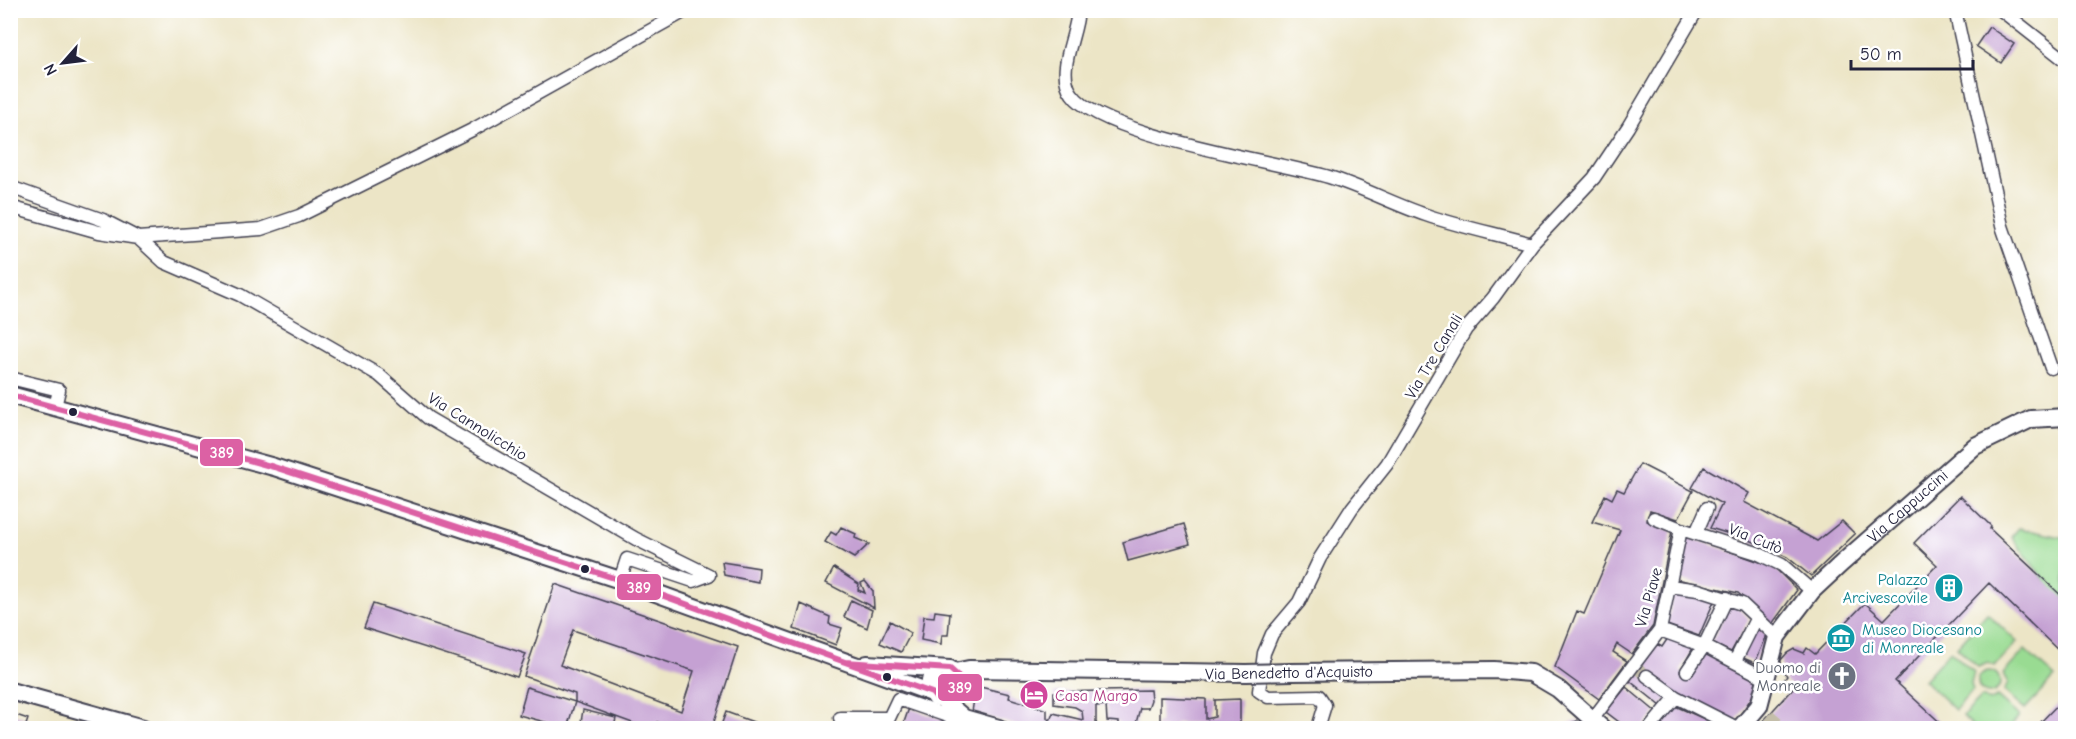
<svg xmlns="http://www.w3.org/2000/svg" width="2076" height="739" font-family="'Comic Neue',sans-serif">
	<style>
		.green { fill: #99db92; stroke: #5e7e66; stroke-width: 1.5 }
		.building { fill: #c5a1d3; fill-rule: evenodd }
		.lines { fill: none; stroke-linecap: round; stroke-linejoin: round }
		.minor-tunnel { stroke: #c4beaa; stroke-width: 12; stroke-dasharray: 12 6; stroke-linecap: butt }
		.minor-casing { stroke: #403f50; stroke-width: 15 }
		.tertiary-casing { stroke: #403f50; stroke-width: 20 }
		.minor { stroke: #fff; stroke-width: 12 }
		.tertiary { stroke: #fff; stroke-width: 16 }
		.tertiary-bridge-casing { stroke: #403f50; stroke-width: 20; stroke-linecap: butt }
		.tertiary-bridge { stroke: #fff; stroke-width: 16 }
		.bus-1-casing { stroke: #fff; stroke-width: 10 }
		.bus-1 { stroke: #dc61a4; stroke-width: 6 }
		.bus-dot { fill: #22223b; stroke: #fff; stroke-width: 2 }
		.labels { text-anchor: middle; stroke-width: 5; stroke-linejoin: round; paint-order: stroke }
		.street-label { font-size: 16px; fill: #22223b; stroke: #fff }
		.culture-label { font-size: 16px; fill: #0d838f; stroke: #fff; text-anchor: end }
		.worship-label { font-size: 16px; fill: #5b616d; stroke: #fff; text-anchor: end }
		.hotel-label { font-size: 16px; fill: #b23c85; stroke: #fff; text-anchor: start }
		.line-badge { stroke: #fff; stroke-width: 2 }
		.badge-label { font-size: 16px; text-anchor: middle; font-weight: bold; fill: #fff }
	</style>
	<rect width="100%" height="100%" fill="#fff"/>
	<filter id="ink" filterUnits="userSpaceOnUse"><feTurbulence type="fractalNoise" baseFrequency=".0167" numOctaves="2"/><feDisplacementMap in="SourceGraphic" scale="12" xChannelSelector="R" yChannelSelector="G"/><feConvolveMatrix kernelMatrix="1 2 1 2 8 2 1 2 1" color-interpolation-filters="sRGB"/></filter>
	<filter id="wash" filterUnits="userSpaceOnUse"><feTurbulence type="fractalNoise" baseFrequency=".008" numOctaves="4" result="noise"/><feDisplacementMap in="SourceGraphic" scale="24" xChannelSelector="R" yChannelSelector="G"/><feGaussianBlur stdDeviation="1.35" result="paint"/><feColorMatrix in="noise" values="0 0 0 0 0 0 0 0 0 0 0 0 0 0 0 0 0 1.4 0 .05"/><feComposite in="paint" operator="in"/></filter>
	<g filter="url(#wash)">
		<rect width="100%" height="100%" fill="#ece5c6"/>
		<!-- green -->
		<path class="green" d="M2019,528L2065,538V600L2046,582L2011,537Z
			M1987,613L2017,642L1995,666L1988,663L1978,667L1957,647Z
			M2025,650L2055,677L2025,709L2004,691L2008,683L2003,674Z
			M1950,651L1974,672L1971,684L1973,690L1955,710L1924,680Z
			M1978 682a11 11 0 1 1 22 0a11 11 0 1 1-22 0Z
			M1982,697L1989,701L1997,697L2019,716L2009,728H1975L1963,716Z"/>
		<g id="blocks">
			<!-- building -->
			<path class="building" d="M1989,27L2014,44L2001,63L1976,46Z
				M1640,464L1693,491L1678,519L1650,510L1647,521L1672,531L1653,626L1632,654L1617,644L1613,652L1627,661L1599,699L1555,667L1577,611L1584,614L1620,530L1592,522L1605,495L1612,499L1617,489L1624,492Z
				M1704,467L1749,493L1744,502L1817,541L1842,521L1855,534L1811,576L1787,557L1752,541L1710,528L1722,504L1692,488Z
				M1960,496L1991,526L1990,529L2066,600V658L1989,583L1895,681L1946,728H1798L1794,725L1791,728H1757L1793,688L1784,680L1787,676L1781,666V660L1787,653L1794,649L1804,653L1807,648L1815,654L1865,603L1884,620L1937,565L1914,543Z
				M1184,524L1190,544L1128,561L1123,542Z
				M841,527L856,534L855,538L869,544L854,558L825,542L831,532L836,535Z
				M1686,536L1774,567L1797,590L1772,624L1738,593L1676,579Z
				M722,562L759,568L758,582L724,575Z
				M834,568L859,584L858,590L865,593L861,583L865,581L873,591L874,608L826,583Z
				M555,584L738,647L712,728H676L657,722L656,728H646L575,702V694L524,676ZM573,630L694,671L681,711L560,665Z
				M1674,591L1715,599L1699,636L1667,625Z
				M851,600L872,610L867,628L844,617Z
				M373,604L526,654L517,677L364,628Z
				M801,604L830,617L829,624L842,628L836,645L794,629Z
				M1729,605L1739,608L1749,619L1731,652L1711,643Z
				M935,611L950,613L948,635H942L941,644L921,640L924,616L934,617Z
				M890,621L911,633L901,652L880,643Z
				M1757,626L1767,635L1755,663L1741,657Z
				M1668,638L1693,648L1680,671L1689,676L1703,652L1761,683L1735,723L1668,698L1661,706L1630,681L1657,644L1662,647Z
				M976,686L1010,694L1009,698L1047,710V718L1050,721L1053,713L1083,720L1082,711L1075,707L1054,704V692L1150,690L1151,700L1148,708H1140L1135,727H1119V722L1107,721L1106,705L1096,706V722L1098,728H1024L972,712Z
				M527,687L575,702L567,728L519,715Z
				M1626,687L1656,712L1643,728H1627L1606,712Z
				M2066,696V728H2035Z
				M1160,697L1206,699V719L1215,717V700L1240,699V728H1202V723H1177L1173,728H1155L1157,723L1160,724Z
				M1675,706L1725,728H1655Z
				M909,708L969,728H902Z
				M583,710L616,718L614,728H580Z
				M726,712L770,728H720Z
				M10,713L28,719L25,728H10Z
				M1577,721L1587,728H1555Z"/>
		</g>
	</g>
	<g filter="url(#ink)">
		<use href="#blocks" fill-opacity="0" stroke="#403f50" stroke-width="1.5"/>
		<g class="lines">
			<!-- minor-tunnel -->
			<path class="minor-tunnel" d="M1638,669L1647,676
				M1769,715L1784,728"/>
			<!-- minor casing -->
			<g class="minor-casing">
				<path id="minor" d="M1078,10C1077,36 1055,71 1072,94C1101,136 1276,161 1329,177C1362,187 1393,204 1426,215C1461,227 1497,234 1532,244
					M1955,10L2002,226L2051,368
					M2001,10L2066,61
					M10,187L103,220L138,238L164,262L240,295L379,375L428,418L636,539L709,575L693,581L627,559L620,580
					M10,207L99,232L138,238L261,229L299,216L472,130L687,10
					M10,378L59,390L55,407
					M1681,529L1757,553L1782,565L1812,591
					M1696,533L1707,508
					M1670,586L1698,590L1742,604L1777,637
					M1660,630L1704,646L1767,679
					M1735,661L1756,619
					M1687,671L1704,646L1727,598
					M1647,676L1676,697L1737,728
					M840,718H889L898,699L962,721L964,719
					M1592,720L1660,630L1681,529L1654,518
					M1318,728L1325,705L1319,696L1268,697L1259,691L1264,653L1272,634L1299,602L1320,558L1352,508L1387,464L1466,329L1493,298L1532,244L1594,178L1628,127L1697,10
					M1650,728L1676,697"/>
			</g>
			<!-- tertiary casing -->
			<g class="tertiary-casing">
				<g id="tertiary">
					<path d="M10,395L274,467L620,580L932,693"/>
					<path d="M867,664L950,669C963,677 963,690 951,698H936C928,687 927,678 938,670"/>
					<path d="M955,672L969,669L1246,673"/>
					<path d="M1292,672L1494,670L1531,673L1558,689L1602,728"/>
					<path d="M10,691L143,728"/>
					<path d="M942,699L964,718L999,728"/>
					<path id="s1" d="M1740,728L1759,706L1777,637L1812,591L1842,563L1975,446L2031,419L2066,417"/>
				</g>
			</g>
			<!-- minor -->
			<use href="#minor" class="minor"/>
			<!-- tertiary -->
			<use href="#tertiary" class="tertiary"/>
			<!-- tertiary-bridge casing -->
			<g class="tertiary-bridge-casing">
				<path id="tertiary-bridge" d="M1246,673L1292,672"/>
			</g>
			<!-- tertiary-bridge -->
			<use href="#tertiary-bridge" class="tertiary-bridge"/>
			<!-- bus-1 casing -->
			<g class="bus-1-casing">
				<path id="bus-1" d="M10,395L274,467L620,580L845,662
					M845,662L950,669L959,677L960,687L951,698H936L932,693Z"/>
			</g>
			<!-- bus-1 -->
			<use href="#bus-1" class="bus-1"/>
		</g>
	</g>
	<!-- icons -->
	<defs>
		<g id="building-disc" transform="scale(1.5)"><circle r="9.5" fill="#0f9aa8" stroke="#fff"/><path d="M-4-6H4V6H1V3H-1V6H-4ZM-2.5-4.3h1.7v1.8h-1.7ZM.8-4.3h1.7v1.8H.8ZM-2.5-1h1.7V.8h-1.7ZM.8-1h1.7V.8H.8Z" fill="#fff"/></g>
		<g id="museum-disc" transform="scale(1.5)"><circle r="9.5" fill="#0f9aa8" stroke="#fff"/><path d="M0-6L6-3V-2H-6V-3ZM-5-1h2V3h-2ZM-1-1h2V3h-2ZM3-1h2V3H3ZM-6 4H6V6H-6Z" fill="#fff"/></g>
		<g id="church-disc" transform="scale(1.5)"><circle r="9.5" fill="#6b7280" stroke="#fff"/><path d="M-1.2-6h2.4v3.5h3.3v2.4h-3.3V6h-2.4V-.1h-3.3v-2.4h3.3Z" fill="#fff"/></g>
		<g id="hotel-disc" transform="scale(1.5)"><circle r="9.5" fill="#d1479c" stroke="#fff"/><path d="M-6-4.5h1.5V1H6V5H4.5V3h-9V5H-6ZM-4 0a1.8 1.8 0 1 1 3.6 0ZM.5 0V-2.5h3Q6-2.5 6 0Z" fill="#fff"/></g>
	</defs>
	<g fill-rule="evenodd">
		<use href="#building-disc" x="1949" y="588"/>
		<use href="#museum-disc" x="1841" y="638"/>
		<use href="#church-disc" x="1842" y="676"/>
		<use href="#hotel-disc" x="1034" y="695"/>
	</g>
	<!-- markers -->
	<g class="bus-dot">
		<circle cx="73" cy="412" r="5"/>
		<circle cx="585" cy="569" r="5"/>
		<circle cx="887" cy="677" r="5"/>
	</g>
	<g class="labels">
		<!-- street labels -->
		<g class="street-label">
			<text transform="translate(1433 356) rotate(-59)" y="6">Via Tre Canali</text>
			<text transform="translate(478 426) rotate(32)" y="6">Via Cannolicchio</text>
			<text dy="6" stroke="none"><textPath href="#s1" startOffset="286">Via Cappuccini</textPath></text>
			<text transform="translate(1756 538) rotate(22)" y="6">Via Cutò</text>
			<text transform="translate(1648 597) rotate(-74)" y="6">Via Piave</text>
			<text transform="translate(1289 672) rotate(-1)" y="6">Via Benedetto d'Acquisto</text>
		</g>
		<!-- culture labels -->
		<g class="culture-label">
			<text x="1928" y="585">Palazzo<tspan x="1928" dy="18">Arcivescovile</tspan></text>
			<text x="1862" y="635" text-anchor="start">Museo Diocesano<tspan x="1862" dy="18">di Monreale</tspan></text>
		</g>
		<!-- worship labels -->
		<g class="worship-label">
			<text x="1821" y="673">Duomo di<tspan x="1821" dy="18">Monreale</tspan></text>
		</g>
		<!-- hotel labels -->
		<g class="hotel-label">
			<text x="1055" y="701">Casa Margo</text>
		</g>
	</g>
	<g class="line-badge">
		<rect x="199" y="438" width="45" height="29" rx="6" fill="#dc61a4"/>
		<rect x="616" y="573" width="46" height="28" rx="6" fill="#dc61a4"/>
		<rect x="937" y="673" width="46" height="29" rx="6" fill="#dc61a4"/>
	</g>
	<g class="badge-label">
		<text x="222" y="458">389</text>
		<text x="639" y="593">389</text>
		<text x="960" y="693">389</text>
	</g>
	<!-- margin -->
	<rect width="2076" height="739" fill="none" stroke="#fff" stroke-width="36"/>
	<!-- north arrow -->
	<g transform="translate(63 63) rotate(242)" stroke="#ffffff" stroke-width="4.5" paint-order="stroke">
	<path d="M0-4.5L10 22L0 15L-10 22Z" fill="#22223b"/>
	<text y="-9" font-size="16" font-weight="bold" text-anchor="middle" fill="#22223b">N</text>
	</g>
	<!-- scale -->
	<path d="M1851 60v9h122v-9" fill="none" stroke="#22223b" stroke-width="3"/>
	<text x="1860" y="60" font-size="18" fill="#22223b" stroke="#ffffff" stroke-width="4.5" paint-order="stroke">50 m</text>
</svg>
